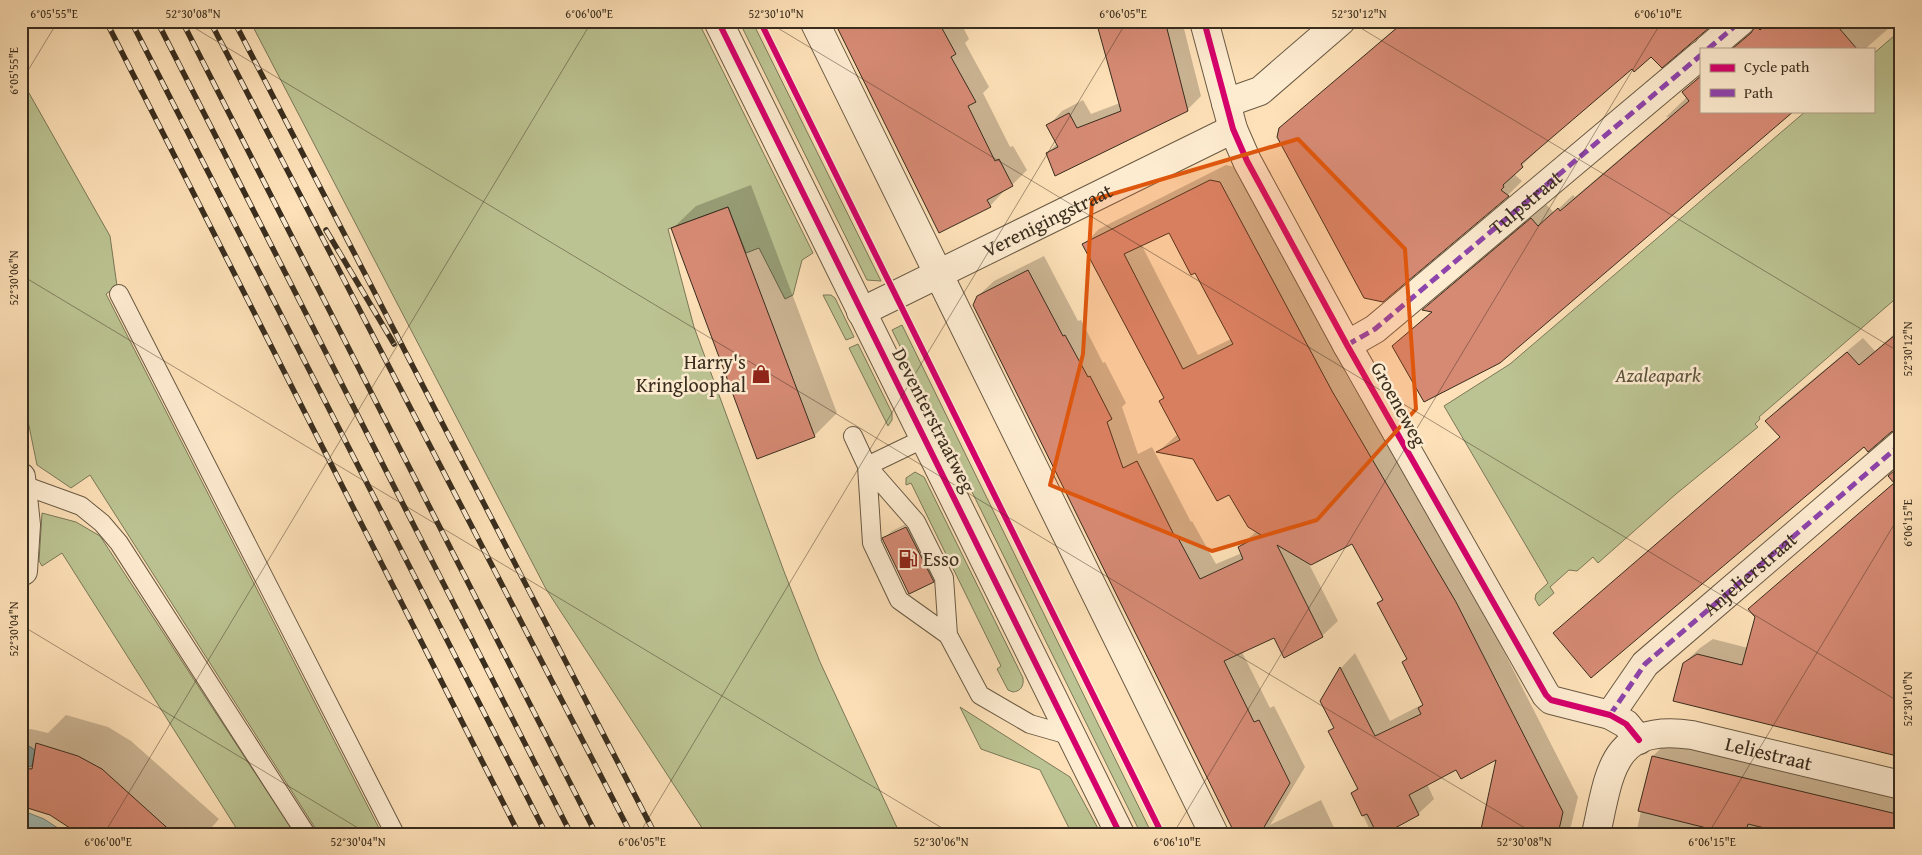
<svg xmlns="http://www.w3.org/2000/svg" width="1922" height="855" font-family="'Gentium Book Plus',serif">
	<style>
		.green { fill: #bcc392; stroke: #7a7858 }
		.water { fill: #a1bcb5; stroke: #778379 }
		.shadow { fill: #0003; fill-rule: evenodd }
		.building { fill: #d68a74; stroke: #392d1e; fill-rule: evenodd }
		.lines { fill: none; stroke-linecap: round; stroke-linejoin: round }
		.service-casing { stroke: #6a5a44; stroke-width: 20 }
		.minor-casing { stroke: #6a5a44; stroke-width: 30 }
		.tertiary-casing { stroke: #6a5a44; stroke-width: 30 }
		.service { stroke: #feecd1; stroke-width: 18 }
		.minor { stroke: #feecd1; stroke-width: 28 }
		.tertiary { stroke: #feecd1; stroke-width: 28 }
		.rail-casing { stroke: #392d1e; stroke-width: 5.5 }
		.rail { stroke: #feecd1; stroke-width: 4; stroke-dasharray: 11; stroke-linecap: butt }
		.quiet { stroke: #8e44ad; stroke-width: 5; stroke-dasharray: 10 5; stroke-linecap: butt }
		.cycleway-casing { stroke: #feecd1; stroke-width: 9 }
		.cycleway { stroke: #d6006c; stroke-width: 6 }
		.marked { fill: #df570d; fill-opacity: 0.2; stroke: #df570d; stroke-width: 4; stroke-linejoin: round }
		.ticks { fill: none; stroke: #392d1e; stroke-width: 1; stroke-opacity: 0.45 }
		.labels { text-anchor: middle; stroke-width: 5; stroke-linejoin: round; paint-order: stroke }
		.street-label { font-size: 20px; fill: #392d1e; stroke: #feecd1 }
		.poi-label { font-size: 20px; fill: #392d1e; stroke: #feecd1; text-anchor: end }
		.park-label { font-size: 20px; font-style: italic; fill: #5a523b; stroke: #feecd1 }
		.neatline { fill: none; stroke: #392d1e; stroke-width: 2 }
		.ticks-label { font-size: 12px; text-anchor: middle; fill: #392d1e }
	</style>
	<rect width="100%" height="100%" fill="#fee1b8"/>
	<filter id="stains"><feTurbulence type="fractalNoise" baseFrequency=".004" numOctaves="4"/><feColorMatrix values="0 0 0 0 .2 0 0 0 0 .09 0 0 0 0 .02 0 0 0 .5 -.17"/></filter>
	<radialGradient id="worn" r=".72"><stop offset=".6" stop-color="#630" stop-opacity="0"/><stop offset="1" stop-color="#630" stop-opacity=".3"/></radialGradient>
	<!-- green -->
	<path class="green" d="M250,21H698L813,253L802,260L793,295L785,299L759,248L746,253L728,207L668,229L694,327L785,574L820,662L900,834H706L546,589Z
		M739,21H752L881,281L867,280Z
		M1901,30V294L1759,417L1760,419L1755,424L1758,427L1676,494L1598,563L1593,557L1577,571L1569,570L1550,587L1554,593L1539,606L1535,599L1536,594L1548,583L1444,406L1510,364L1806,111H1873V54Z
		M21,79L110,236L117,286L106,294L382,834H343L341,831L336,834H319L90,475L71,488L37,465L21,387Z
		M823,295H831L835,298L854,337L846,340Z
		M902,325L1152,834H1141L892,330Z
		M858,344L892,413V420L888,426L849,348Z
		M915,472L924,477L1023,678C1024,686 1021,691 1013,692L1008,690L997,669L1001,666L911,483L906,485V478Z
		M42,513L76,522L100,536L295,834H240L62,553L42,566L39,561Z
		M960,707L1070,777L1101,834H1072L1040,770L981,749Z"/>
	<!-- water -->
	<path class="water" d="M21,741L35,750L32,766L27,767L21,764Z
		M21,810L44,819L67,834H21Z"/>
	<!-- shadow -->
	<path class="shadow" d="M835,21H960L969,39L965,43L989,87L983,93L1010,147L1013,146L1027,170L1012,185L1003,190L1004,191L990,206Z
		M1098,21H1182L1201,96L1187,110L1048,153L1057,143L1048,126L1062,111L1083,100L1091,114L1120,103Z
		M1404,21H1715L1632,68L1535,150L1536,152L1517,170L1515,175L1522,181L1508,195L1280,128Z
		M1757,21H1897L1865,49H1731L1757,27Z
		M1701,75V111L1393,347L1432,311L1424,310L1438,296L1546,204L1554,213L1573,195L1575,197L1669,117H1666L1687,97L1683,92Z
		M1226,165L1235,167L1347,376L1471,587L1578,797L1569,834H1481L1498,758L1457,769L1427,784L1434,799L1418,814L1381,834H1372L1352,793L1358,787L1330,731L1335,727L1321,701L1341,668L1355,653L1390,721L1423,704L1403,663L1408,658L1378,603L1383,598L1353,542L1308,562L1338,621L1322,636H1275L1242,652L1270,708L1274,706L1305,767L1270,825L1321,800L1337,834H1236L978,296L994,281L1044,256L1078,321L1081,320L1103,363L1105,362L1126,403L1122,407L1138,454L1152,447L1191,522L1192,521L1216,564L1242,553L1239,547L1257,531L1230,494L1194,458L1159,451L1178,434L1160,401L1165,396L1084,244L1099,229ZM1170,231L1195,271L1231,339L1198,355L1141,244Z
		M751,185L837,413L814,436L672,229L696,206Z
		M1901,328V428L1864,445L1555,633L1781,436L1767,421L1782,405L1863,338L1875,351Z
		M1901,465V755L1684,663L1700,648L1713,639L1748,648L1757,617L1750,609L1895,482L1890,476Z
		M914,520L941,573L933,581L884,539L892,531ZM911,523L912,525L891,535V533Z
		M66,715L108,727L131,741L219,819L206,834H81L64,820L40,809L21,805V732L31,729L48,733Z
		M1667,742L1901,799V834L1757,825L1755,834H1636L1653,756Z"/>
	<!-- building -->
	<path class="building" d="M834,21H938L956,54L951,57L976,102L968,106L995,161L999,159L1013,186L987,200L991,207L939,233Z
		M1096,21H1165L1188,111L1055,176L1046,153L1058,147L1046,125L1069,113L1077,128L1121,111Z
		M1405,21H1717L1662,68L1651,57L1634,72L1632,69L1521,164L1523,167L1503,185L1504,187L1501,190L1509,196L1383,302L1364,298L1277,137L1279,128Z
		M1770,21H1833L1857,49H1732L1751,33L1756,25L1760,30Z
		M1701,76V111H1794L1500,363L1424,402L1392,346L1432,312L1422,310L1531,218L1538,226L1558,208L1560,211L1689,101L1682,92Z
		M1210,180L1220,182L1332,391L1456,602L1563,812L1558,834H1480L1496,760L1461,779L1456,770L1409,795L1419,815L1384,834H1377L1367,814L1362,816L1351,793L1358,789L1328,731L1334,728L1320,701L1340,667L1375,736L1421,714L1418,708L1423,705L1402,662L1407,659L1377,603L1383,600L1352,544L1311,565L1277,545L1323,637L1284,658L1274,638L1224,661L1254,722L1259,720L1290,783L1260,834H1235L973,305L977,296L1028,270L1063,336L1065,335L1088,377L1090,376L1112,419L1107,422L1123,468L1137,461L1175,537L1177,536L1200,579L1243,559L1238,547L1261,535L1248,527L1229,495L1217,501L1193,459L1156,452L1180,440L1159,401L1164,398L1082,244ZM1169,233L1191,275L1195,273L1233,344L1183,369L1124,254Z
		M728,207L815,437L757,459L671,228Z
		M1901,330V429L1891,432L1868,452L1864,447L1591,678L1553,633L1780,437L1765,421L1847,352L1859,365Z
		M1901,465V757L1673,701L1683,663L1697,654L1742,665L1755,617L1748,609L1894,483L1888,476Z
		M906,527L934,582L909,594L882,538Z
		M36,743L78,756L102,769L174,834H79L50,815L21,806V768L32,769Z
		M1652,756L1901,815V834H1789L1748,824L1745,834H1731L1638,811Z"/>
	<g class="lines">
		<!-- service casing -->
		<g class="service-casing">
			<path id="service" d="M119,294L395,834
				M853,436L867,466L925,438
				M23,485L81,506L102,523L119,543L306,834
				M948,635L944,578L916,522L867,466L872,543L899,600L948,635L980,695L1030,724L1072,736"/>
		</g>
		<!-- minor casing -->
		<g class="minor-casing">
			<g id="minor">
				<path d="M814,21L1214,834"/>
				<path d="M1204,21L1233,129L1247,161L1347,345L1546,695L1551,700L1610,715L1626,724L1639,740"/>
				<path d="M1708,49L1741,21"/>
				<path d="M1226,103L1260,91L1341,21"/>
				<path id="s1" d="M861,312L1233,129"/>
				<path id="s2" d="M1347,345L1375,329L1701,55"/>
				<path d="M21,477L26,525L23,571"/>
				<path id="s3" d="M1610,715L1645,664L1901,444"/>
				<path id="s4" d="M1596,834C1610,771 1612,723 1692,735L1901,785"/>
			</g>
		</g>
		<!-- tertiary casing -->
		<g class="tertiary-casing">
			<path id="tertiary" d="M718,21L1120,834"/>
		</g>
		<!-- service -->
		<use href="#service" class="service"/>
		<!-- minor -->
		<use href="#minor" class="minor"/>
		<!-- tertiary -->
		<use href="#tertiary" class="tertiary"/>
		<!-- rail casing -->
		<g class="rail-casing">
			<path id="rail" d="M106,21L519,834
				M131,21L546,834
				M157,21L571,834
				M182,21L596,834
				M210,21L631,834
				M234,21L655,834
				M326,230L394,344"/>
		</g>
		<!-- rail -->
		<use href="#rail" class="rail"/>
		<!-- quiet -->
		<path class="quiet" d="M1708,49L1741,21
			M1347,345L1375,329L1701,55
			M1610,715L1645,664L1901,444"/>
		<!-- cycleway casing -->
		<g class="cycleway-casing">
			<path id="cycleway" d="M718,21L1120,834
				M760,21L1162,834
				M1204,21L1233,129L1247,161L1347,345L1546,695L1551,700L1610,715L1626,724L1639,740"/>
		</g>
		<!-- cycleway -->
		<use href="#cycleway" class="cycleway"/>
	</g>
	<!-- marked area -->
	<path class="marked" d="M1298,139L1405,249L1416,409L1317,520L1212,551L1050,485L1083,354L1092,200Z"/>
	<!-- ticks -->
	<path class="ticks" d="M183,21L1535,834M766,21L1901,703M1349,21L1901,353M21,82L58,21M21,275L952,834M21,625L368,834M104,834L592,21M639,834L1127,21M1173,834L1662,21M1708,834L1901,513"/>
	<!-- icons -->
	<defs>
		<g id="shop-bare" transform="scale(1.5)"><path d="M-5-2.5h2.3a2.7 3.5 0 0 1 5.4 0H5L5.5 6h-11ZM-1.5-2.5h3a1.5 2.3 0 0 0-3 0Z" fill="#8f2418" stroke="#feecd1" stroke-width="2.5" paint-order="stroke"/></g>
		<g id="fuel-bare" transform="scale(1.5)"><path d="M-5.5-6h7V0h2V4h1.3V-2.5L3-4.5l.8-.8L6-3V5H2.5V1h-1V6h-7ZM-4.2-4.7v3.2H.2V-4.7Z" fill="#8f2418" stroke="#feecd1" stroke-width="2.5" paint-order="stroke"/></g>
	</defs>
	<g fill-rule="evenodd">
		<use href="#shop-bare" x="761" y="374"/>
		<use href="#fuel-bare" x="908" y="559"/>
	</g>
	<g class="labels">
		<!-- street labels -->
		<g class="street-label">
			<text dy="7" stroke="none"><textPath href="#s2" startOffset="229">Tulpstraat</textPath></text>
			<text dy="7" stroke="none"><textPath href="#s1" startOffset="208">Verenigingstraat</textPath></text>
			<text transform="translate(1399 404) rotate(61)" y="7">Groeneweg</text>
			<text transform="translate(934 420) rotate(63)" y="7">Deventerstraatweg</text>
			<text dy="7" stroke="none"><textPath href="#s3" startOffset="200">Anjelierstraat</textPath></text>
			<text dy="7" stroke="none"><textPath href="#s4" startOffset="241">Leliestraat</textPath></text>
		</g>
		<!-- poi labels -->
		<g class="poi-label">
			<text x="746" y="369">Harry's<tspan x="746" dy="23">Kringloophal</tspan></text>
			<text x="923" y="566" text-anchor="start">Esso</text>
		</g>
		<!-- park labels -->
		<g class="park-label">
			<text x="1658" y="382">Azaleapark</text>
		</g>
	</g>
	<!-- margin -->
	<rect width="1922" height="855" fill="none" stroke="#fee1b8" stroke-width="55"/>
	<!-- legend -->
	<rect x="1700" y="48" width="175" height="65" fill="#feecd1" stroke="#afa089"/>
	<rect x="1710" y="64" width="25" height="8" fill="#d6006c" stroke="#afa089"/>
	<text x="1744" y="72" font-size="15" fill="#392d1e">Cycle path</text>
	<rect x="1710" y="89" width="25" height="8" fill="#8e44ad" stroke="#afa089"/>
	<text x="1744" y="98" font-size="15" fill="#392d1e">Path</text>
	<rect x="28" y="28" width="1866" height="800" class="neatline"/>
	<g class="ticks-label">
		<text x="54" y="18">6°05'55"E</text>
		<text x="193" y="18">52°30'08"N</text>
		<text x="589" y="18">6°06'00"E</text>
		<text x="776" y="18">52°30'10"N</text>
		<text x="1123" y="18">6°06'05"E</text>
		<text x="1359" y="18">52°30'12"N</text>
		<text x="1658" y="18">6°06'10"E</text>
		<text transform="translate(14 71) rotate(-90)" y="4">6°05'55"E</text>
		<text transform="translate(14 278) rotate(-90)" y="4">52°30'06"N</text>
		<text transform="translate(1908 349) rotate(-90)" y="4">52°30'12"N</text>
		<text transform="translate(1908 523) rotate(-90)" y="4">6°06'15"E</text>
		<text transform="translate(14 629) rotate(-90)" y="4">52°30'04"N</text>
		<text transform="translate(1908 699) rotate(-90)" y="4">52°30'10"N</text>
		<text x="108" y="846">6°06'00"E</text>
		<text x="358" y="846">52°30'04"N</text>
		<text x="642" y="846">6°06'05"E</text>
		<text x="941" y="846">52°30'06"N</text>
		<text x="1177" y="846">6°06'10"E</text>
		<text x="1524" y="846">52°30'08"N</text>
		<text x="1712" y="846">6°06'15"E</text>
	</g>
	<rect width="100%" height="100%" filter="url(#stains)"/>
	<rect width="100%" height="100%" fill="url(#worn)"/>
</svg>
